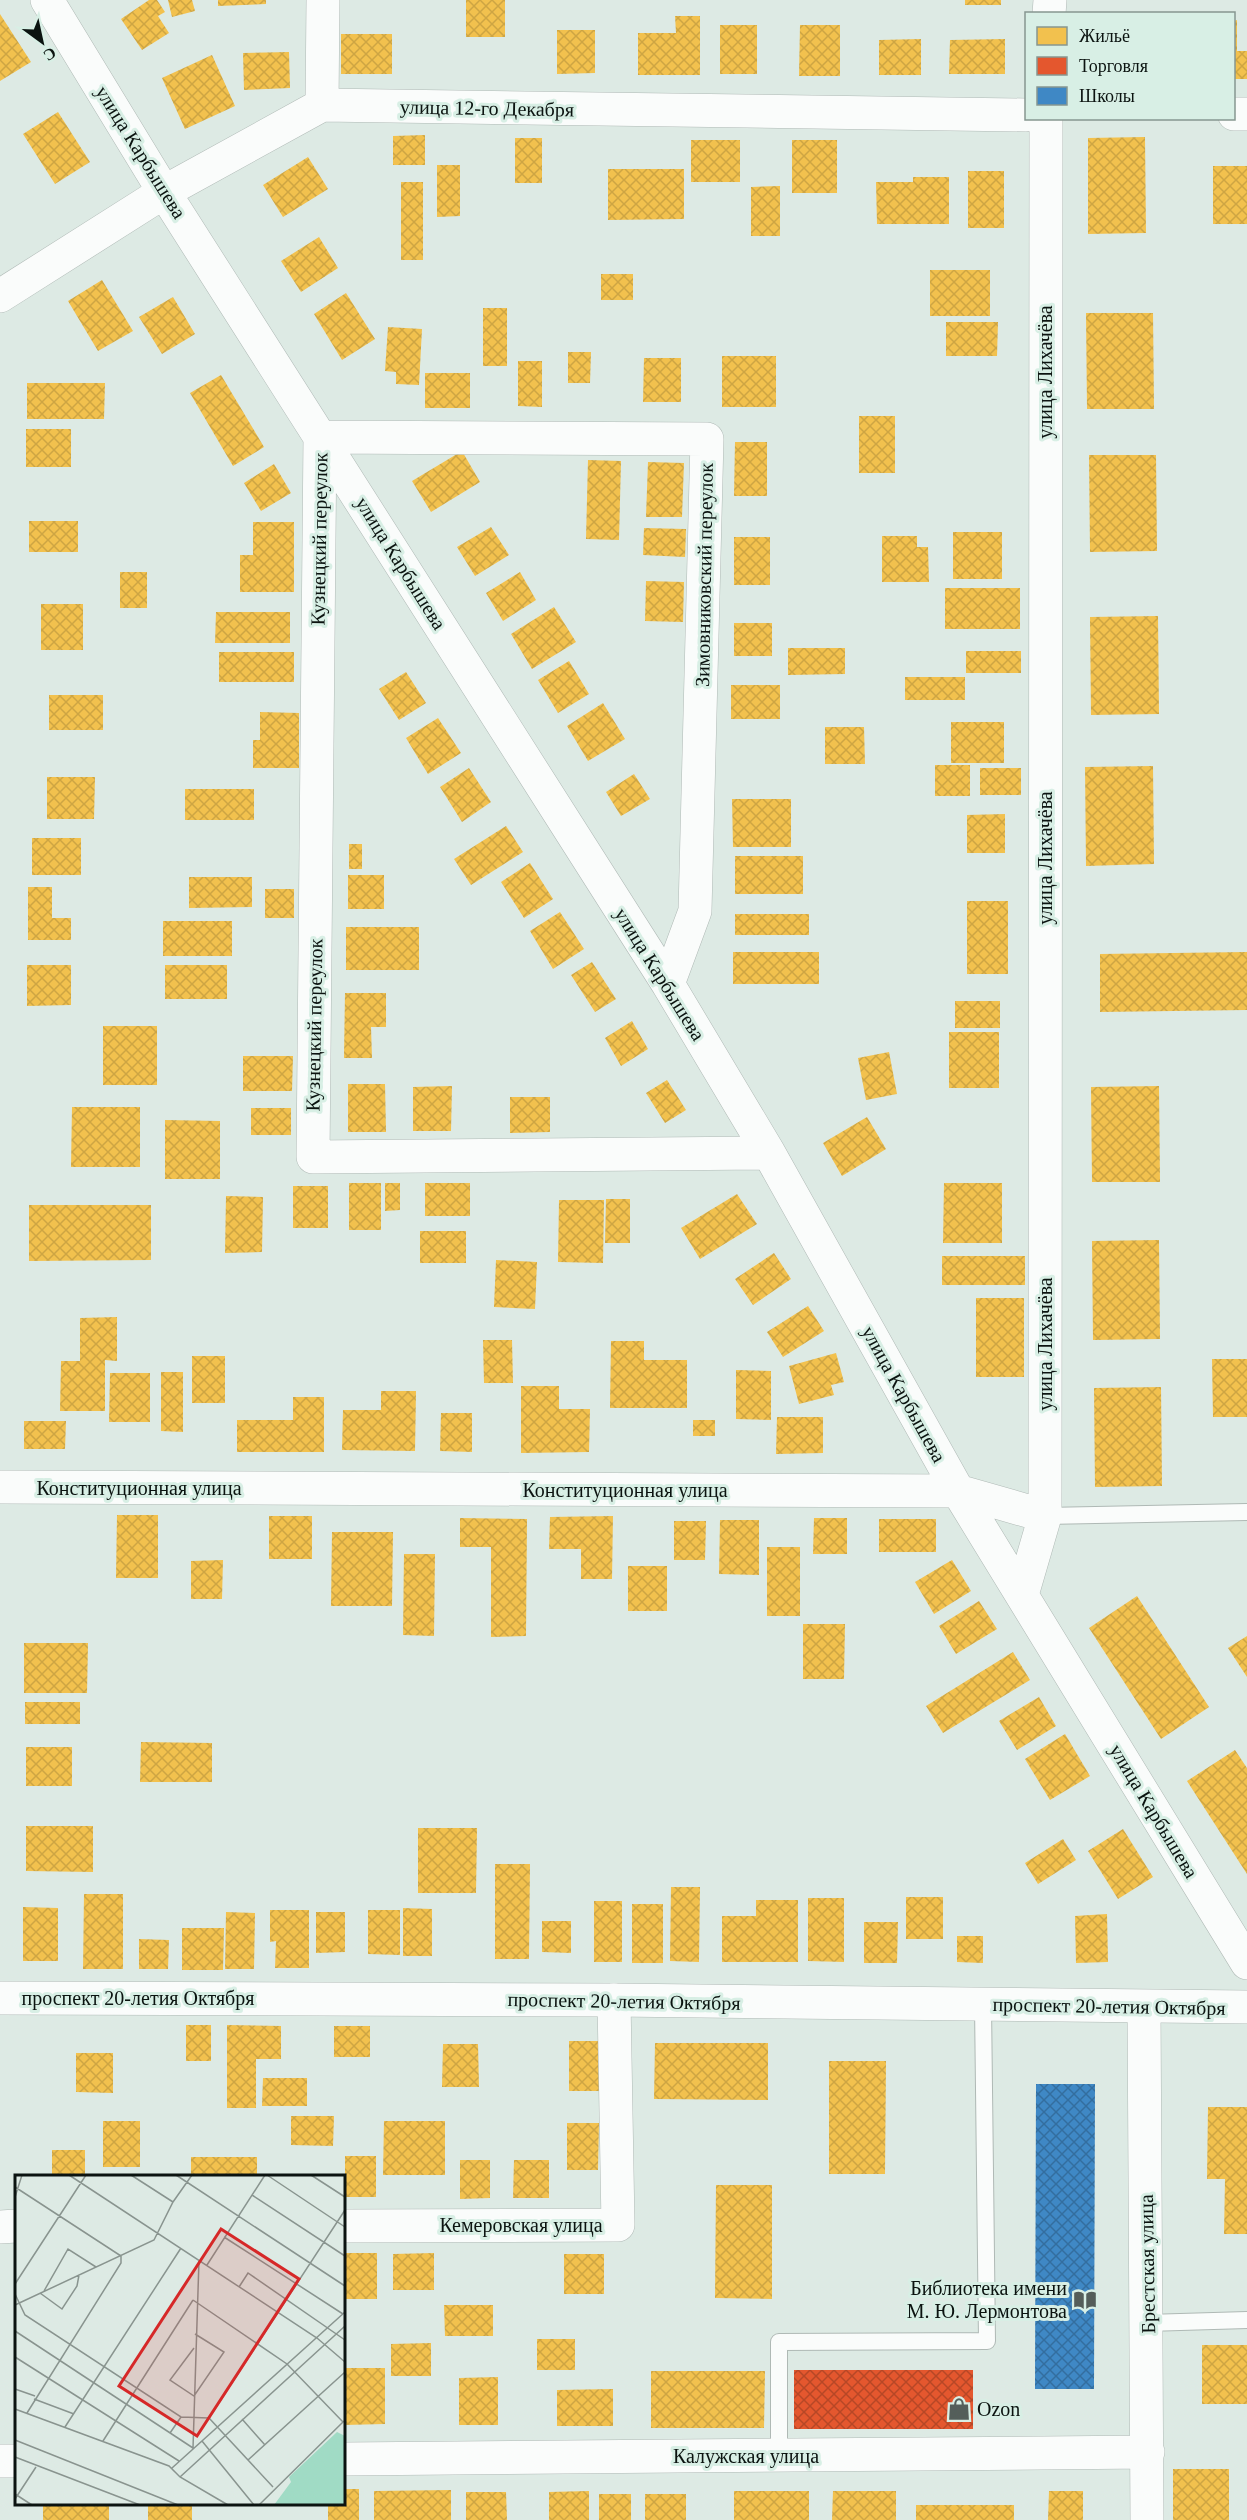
<svg xmlns="http://www.w3.org/2000/svg" width="1247" height="2520" font-family="'Times New Roman',serif">
	<style>
		.homes { fill: url(#homes-cross-hatch) }
		.shops { fill: url(#shops-cross-hatch) }
		.schools { fill: url(#schools-cross-hatch) }
		.lines { fill: none; stroke-linecap: round; stroke-linejoin: round }
		.lane-casing { stroke: #afb9b5; stroke-width: 18 }
		.street-casing { stroke: #afb9b5; stroke-width: 34 }
		.secondary-casing { stroke: #afb9b5; stroke-width: 34 }
		.lane { stroke: #fafcfb; stroke-width: 16 }
		.street { stroke: #fafcfb; stroke-width: 33 }
		.secondary { stroke: #fafcfb; stroke-width: 33 }
		.labels { text-anchor: middle; stroke-width: 6; stroke-linejoin: round; paint-order: stroke }
		.street-label { font-size: 20px; fill: #0b1310; stroke: #d8efe5 }
		.poi-label { font-size: 20px; fill: #0b1310; stroke: #d8efe5; text-anchor: end }
		.inset-road { fill: none; stroke: #89948f; stroke-width: 1.5 }
		.view { fill: #d62828; fill-opacity: 0.15; stroke: #d62828; stroke-width: 3 }
		.inset-edge { fill: none; stroke: #0b1310; stroke-width: 3 }
	</style>
	<defs>
		<pattern id="homes-cross-hatch" width="8" height="8" patternUnits="userSpaceOnUse" patternTransform="scale(1.5)"><rect width="8" height="8" fill="#f2c14e"/><path d="M0 0l8 8M0 8l8-8" fill="none" stroke="#cea543"/></pattern>
		<pattern id="shops-cross-hatch" width="8" height="8" patternUnits="userSpaceOnUse" patternTransform="scale(1.5)"><rect width="8" height="8" fill="#e4572e"/><path d="M0 0l8 8M0 8l8-8" fill="none" stroke="#b74726"/></pattern>
		<pattern id="schools-cross-hatch" width="8" height="8" patternUnits="userSpaceOnUse" patternTransform="scale(1.5)"><rect width="8" height="8" fill="#3f88c5"/><path d="M0 0l8 8M0 8l8-8" fill="none" stroke="#336e9f"/></pattern>
	</defs>
	<rect width="100%" height="100%" fill="#ddeae4"/>
	<!-- homes -->
	<path class="homes" d="M149,0H157L165,12L158,16L169,33L142,50L121,19Z
		M168,0H192L195,11L172,17Z
		M218,0H266V4L218,6Z
		M466,0H505V37H466Z
		M965,0H1001V5H965Z
		M0,14L31,62L0,81Z
		M675,16H700V75H638V33H676Z
		M1237,20V51H1247V79H1234V21Z
		M720,25H757V74H720Z
		M800,25H840V76H799Z
		M557,30H595V73L557,74Z
		M341,34H392V74H341Z
		M921,39V75H879V40Z
		M1005,39V74H949L950,40Z
		M289,52L290,88L244,90L243,53Z
		M212,55L235,106L185,129L162,78Z
		M58,112L90,162L55,184L23,134Z
		M425,135V165H393V136Z
		M1145,137L1146,233L1088,234V138Z
		M515,138H542V183H515Z
		M691,140H740V182H691Z
		M792,140H837V193H792Z
		M308,157L328,189L283,217L263,185Z
		M437,165H460V216L437,217Z
		M1213,166H1247V224H1213Z
		M608,169H684V219L608,220Z
		M968,171H1004V228H968Z
		M913,177H949V224H877L876,182H913Z
		M401,182H423V260H401Z
		M780,186V236H751V187Z
		M319,237L338,268L301,292L281,261Z
		M930,270H990V316H930Z
		M601,274H633V300H601Z
		M102,280L133,331L98,351L68,301Z
		M346,293L375,339L342,360L314,314Z
		M173,297L195,334L162,354L139,317Z
		M483,308H507V366H483Z
		M1086,313H1153L1154,409H1087Z
		M946,322H998L997,356H946Z
		M388,327L422,329L419,385L396,384V372L385,371Z
		M568,352H591L590,383H568Z
		M722,356H776V407H722Z
		M644,358H681V402H643Z
		M518,361H542V407L518,406Z
		M425,373H470V408H425Z
		M221,375L264,447L233,466L190,393Z
		M27,383H105L104,419H27Z
		M859,416H895V473H859Z
		M26,429H71V467H26Z
		M735,442H767V496H734Z
		M462,451L480,482L431,512L412,481Z
		M1089,455H1156L1157,551L1090,552Z
		M588,460L621,461L619,540L586,539Z
		M648,462L684,463L682,517H646Z
		M274,464L291,493L261,511L244,483Z
		M29,521H78V552H29Z
		M253,522H294V592H240V555H253Z
		M491,527L509,555L475,576L457,547Z
		M644,528L686,529L685,557L643,555Z
		M953,532H1002V579H953Z
		M882,536H917V547H928L929,582H882Z
		M734,537H770V585H734Z
		M120,572H147V608H120Z
		M520,572L536,600L503,621L486,593Z
		M646,581L684,582L683,622L645,621Z
		M945,588H1020V629H945Z
		M41,604H83V650H41Z
		M554,607L576,642L532,669L511,634Z
		M216,612H290V643H215Z
		M1158,616L1159,714L1091,715L1090,617Z
		M734,623H772V656H734Z
		M788,648H845V674L788,675Z
		M966,651H1021V673H966Z
		M219,652H294V682H219Z
		M569,661L589,694L558,713L538,680Z
		M406,672L426,703L399,720L379,689Z
		M905,677H965V700H905Z
		M731,685H780V719H731Z
		M49,695H103V730H49Z
		M603,703L625,739L588,761L567,726Z
		M260,712L299,713V768H253V740H260Z
		M438,718L461,753L428,774L406,738Z
		M951,722H1004V763H951Z
		M825,727H864L865,764H825Z
		M935,765H970V796H935Z
		M1153,766L1154,864L1086,866L1085,767Z
		M469,768L491,802L462,822L440,787Z
		M980,768H1021V795H980Z
		M634,774L650,799L621,816L606,792Z
		M47,777H95L94,819H47Z
		M185,789H254V820H185Z
		M732,799H791V847H733Z
		M1005,814V853H967V815Z
		M506,826L523,852L471,885L454,859Z
		M32,838H81V875H32Z
		M349,844H362V869H349Z
		M735,856H803V894H735Z
		M530,863L553,899L524,918L501,882Z
		M348,875H384V909H348Z
		M189,877H252V907L189,908Z
		M28,887H52V918H71V940H28Z
		M265,889H294V918H265Z
		M967,901H1008V974H967Z
		M560,912L584,949L553,969L530,931Z
		M735,914H809V935H735Z
		M163,921H232V956H163Z
		M346,927H419V970H346Z
		M733,952H819V984H733Z
		M1247,952V1010L1100,1012V954Z
		M592,962L616,999L595,1012L571,975Z
		M27,965H71V1005L27,1006Z
		M165,965H227V999H165Z
		M345,993H386V1027H371L372,1058H344Z
		M955,1001H1000V1028H955Z
		M632,1021L648,1049L621,1066L605,1038Z
		M103,1026H157V1085H103Z
		M949,1032H999V1088H949Z
		M889,1052L897,1094L866,1100L858,1058Z
		M243,1056H293L292,1091H243Z
		M667,1080L686,1110L665,1123L646,1093Z
		M348,1084H385L386,1132H348Z
		M452,1086L451,1131H413V1087Z
		M1159,1086L1160,1182H1092L1091,1087Z
		M510,1097H550V1132L510,1133Z
		M72,1107H140V1167H71Z
		M251,1108H291V1135H251Z
		M867,1117L886,1149L842,1176L823,1143Z
		M165,1120L220,1121V1179H165Z
		M349,1183H381V1230H349Z
		M385,1183H400V1210L385,1211Z
		M425,1183H470V1216H425Z
		M944,1183H1002V1243H943Z
		M293,1186H328V1228H293Z
		M737,1194L757,1224L700,1259L681,1228Z
		M226,1196L263,1197L262,1252L225,1253Z
		M606,1199H630V1243H605Z
		M559,1200H604L603,1263L558,1262Z
		M29,1205H151V1260L29,1261Z
		M420,1231H466V1263H420Z
		M1159,1240L1160,1339L1093,1340L1092,1241Z
		M774,1253L791,1279L753,1305L735,1279Z
		M942,1256H1025V1285H942Z
		M496,1260L537,1262L535,1309L494,1307Z
		M976,1298H1024V1377H976Z
		M808,1306L824,1331L783,1357L767,1332Z
		M117,1317V1361L105,1360V1411H60L61,1361H80V1318Z
		M483,1340H512L513,1383H484Z
		M611,1341H644V1360H687V1408H610Z
		M836,1353L844,1382L831,1385L834,1395L799,1404L789,1366Z
		M192,1356H225V1403H192Z
		M1212,1359H1247V1417H1213Z
		M736,1370L771,1371V1420L736,1419Z
		M161,1372H183V1432L161,1431Z
		M110,1373H150V1422H109Z
		M521,1386H559V1409H590L589,1452L521,1453Z
		M1161,1387L1162,1486L1095,1487L1094,1388Z
		M381,1391H416L415,1451L342,1450L343,1410H381Z
		M293,1397H324V1452H237V1420H293Z
		M441,1413H472V1452L440,1451Z
		M777,1417H823V1453L776,1454Z
		M693,1420H715V1436H693Z
		M24,1421H66L65,1449H24Z
		M117,1515H158V1578H116Z
		M269,1516H312V1559H269Z
		M613,1516L612,1579H581V1549H549L550,1517Z
		M460,1518L527,1519L526,1636L491,1637V1547H460Z
		M814,1518H847V1554H813Z
		M879,1519H936V1552H879Z
		M720,1520H759V1575L719,1574Z
		M674,1521H706L705,1560H674Z
		M332,1532H393L392,1606H331Z
		M767,1547H800V1616H767Z
		M404,1554H435L434,1636L403,1635Z
		M223,1560L222,1599H191V1561Z
		M952,1560L971,1591L934,1614L915,1582Z
		M628,1566H667V1611H628Z
		M1137,1596L1209,1707L1161,1739L1089,1628Z
		M979,1601L997,1629L956,1654L939,1626Z
		M803,1624H845L844,1679H803Z
		M1247,1636V1677L1228,1648Z
		M24,1643H88L87,1693H24Z
		M1013,1652L1030,1680L943,1733L926,1706Z
		M1039,1697L1056,1726L1017,1750L999,1721Z
		M25,1702H80V1724H25Z
		M1065,1734L1090,1776L1050,1800L1025,1759Z
		M141,1742L212,1743V1782H140Z
		M26,1747H72V1786H26Z
		M1235,1750L1247,1768V1874L1187,1781Z
		M26,1826H93V1872L26,1871Z
		M418,1828H477L476,1893H418Z
		M1123,1829L1153,1877L1118,1899L1088,1851Z
		M1063,1839L1076,1860L1038,1884L1025,1863Z
		M495,1864H530L529,1959H495Z
		M671,1887H700L699,1962L670,1961Z
		M84,1894H123V1969H83Z
		M906,1897H943V1939H906Z
		M808,1898H844V1962L808,1961Z
		M756,1900H798V1962H722V1916H756Z
		M594,1901H622V1962H594Z
		M632,1904H663V1963H632Z
		M23,1907L58,1908V1961H23Z
		M403,1908L432,1909V1956H403Z
		M270,1910H309V1968H275L276,1941L270,1942Z
		M368,1910H400V1955L368,1954Z
		M226,1912L255,1913L254,1969H225Z
		M316,1912H345V1952L316,1953Z
		M1107,1914L1108,1962L1076,1963L1075,1916Z
		M542,1921H571V1953L542,1952Z
		M864,1922H898L897,1963H864Z
		M182,1928H224L223,1970H182Z
		M957,1936H983V1963L957,1962Z
		M139,1939L169,1940L168,1969H139Z
		M186,2025H211V2061H186Z
		M227,2025L281,2026V2059H256V2108H227Z
		M334,2026H370V2057H334Z
		M569,2041H602V2091H569Z
		M655,2043H768V2100L654,2099Z
		M443,2044H478L479,2087H442Z
		M76,2053H113V2093L76,2092Z
		M829,2061H886L885,2174H829Z
		M263,2078H307V2106H262Z
		M1208,2107H1247V2234H1224L1225,2179H1207Z
		M291,2116H334L333,2146L291,2145Z
		M103,2121H140V2167H103Z
		M384,2121H445V2175H383Z
		M567,2123H599L598,2170H567Z
		M52,2150H85V2176H52Z
		M345,2156H376V2197H345Z
		M191,2157H257V2176H191Z
		M460,2160H490V2198L460,2199Z
		M514,2160H549V2198H513Z
		M716,2185H772V2299L715,2298Z
		M344,2253H377V2299H344Z
		M434,2253V2290H393V2254Z
		M564,2254H604V2294H564Z
		M444,2305H493V2336H445Z
		M537,2339H575V2370H537Z
		M431,2343V2376H391V2344Z
		M1202,2345H1247V2404H1202Z
		M344,2368H385V2424L344,2425Z
		M651,2371H765L764,2428H651Z
		M498,2377V2425H459V2378Z
		M613,2389V2426H557V2390Z
		M1173,2469H1229V2520H1173Z
		M344,2489H359V2520H328V2504H344Z
		M451,2490V2520H374V2491Z
		M589,2491V2520H549V2492Z
		M734,2491H809V2520H734Z
		M833,2491H896V2520H832Z
		M1049,2491H1083V2520H1048Z
		M466,2492H506L507,2520H466Z
		M599,2494H631V2520H599Z
		M645,2494H686V2520H645Z
		M43,2504H109V2520H43Z
		M148,2504H192V2520H148Z
		M916,2505H1014V2520H916Z"/>
	<!-- shops -->
	<path class="shops" d="M794,2370H973V2429H794Z"/>
	<!-- schools -->
	<path class="schools" d="M1036,2084H1095L1094,2389H1035Z"/>
	<g class="lines">
		<!-- lane casing -->
		<g class="lane-casing">
			<path id="lane" d="M1045,1516L1247,1512
				M1147,2323L1247,2320
				M779,2456V2342L987,2341L983,2005"/>
		</g>
		<!-- street casing -->
		<g class="street-casing">
			<path id="street" d="M47,0L164,192L668,984L769,1153L958,1491L1247,1963
				M1049,14L1050,0
				M322,105L323,0
				M1234,114H1247
				M0,296L164,192L322,105L1026,115
				M668,984L695,911L707,439L320,437L313,1157L769,1153
				M0,1487L958,1491L1045,1516
				M1022,1595L1045,1516L1046,118
				M1144,2008L1147,2520
				M344,2226L618,2225L614,2000
				M0,2227L16,2226
				M344,2459L1148,2452
				M0,2461H16"/>
		</g>
		<!-- secondary casing -->
		<g class="secondary-casing">
			<path id="secondary" d="M0,1998L614,2000L1247,2007"/>
		</g>
		<!-- lane -->
		<use href="#lane" class="lane"/>
		<!-- street -->
		<use href="#street" class="street"/>
		<!-- secondary -->
		<use href="#secondary" class="secondary"/>
	</g>
	<!-- icons -->
	<defs>
		<g id="library-bare" transform="scale(1.8)"><path d="M-6-4Q-3-5.5-.7-3.5V5Q-3 3-6 4ZM6-4Q3-5.5 .7-3.5V5Q3 3 6 4Z" fill="#545e5a" stroke="#d8efe5" stroke-width="2.5" paint-order="stroke"/></g>
		<g id="shop-bare" transform="scale(1.8)"><path d="M-5-2.5h2.3a2.7 3.5 0 0 1 5.4 0H5L5.5 6h-11ZM-1.5-2.5h3a1.5 2.3 0 0 0-3 0Z" fill="#545e5a" stroke="#d8efe5" stroke-width="2.5" paint-order="stroke"/></g>
	</defs>
	<g fill-rule="evenodd">
		<use href="#library-bare" x="1085" y="2300"/>
		<use href="#shop-bare" x="959" y="2409"/>
	</g>
	<g class="labels">
		<!-- street labels -->
		<g class="street-label">
			<text transform="translate(487 108) rotate(1)" y="7">улица 12-го Декабря</text>
			<text transform="translate(141 152) rotate(58)" y="7">улица Карбышева</text>
			<text transform="translate(1045 372) rotate(-90)" y="7">улица Лихачёва</text>
			<text transform="translate(319 539) rotate(-89)" y="7">Кузнецкий переулок</text>
			<text transform="translate(401 563) rotate(58)" y="7">улица Карбышева</text>
			<text transform="translate(704 575) rotate(-89)" y="7">Зимовниковский переулок</text>
			<text transform="translate(1045 858) rotate(-90)" y="7">улица Лихачёва</text>
			<text transform="translate(660 974) rotate(58)" y="7">улица Карбышева</text>
			<text transform="translate(314 1025) rotate(-89)" y="7">Кузнецкий переулок</text>
			<text transform="translate(1045 1344) rotate(-90)" y="7">улица Лихачёва</text>
			<text transform="translate(904 1394) rotate(61)" y="7">улица Карбышева</text>
			<text x="139" y="1495">Конституционная улица</text>
			<text x="625" y="1497">Конституционная улица</text>
			<text transform="translate(1154 1811) rotate(59)" y="7">улица Карбышева</text>
			<text x="138" y="2005">проспект 20-летия Октября</text>
			<text transform="translate(624 2001) rotate(1)" y="7">проспект 20-летия Октября</text>
			<text transform="translate(1109 2006) rotate(1)" y="7">проспект 20-летия Октября</text>
			<text x="521" y="2232">Кемеровская улица</text>
			<text transform="translate(1147 2264) rotate(-91)" y="7">Брестская улица</text>
			<text x="746" y="2463">Калужская улица</text>
		</g>
		<!-- poi labels -->
		<g class="poi-label">
			<text x="1067" y="2295">Библиотека имени<tspan x="1067" dy="23">М. Ю. Лермонтова</tspan></text>
			<text x="977" y="2416" text-anchor="start">Ozon</text>
		</g>
	</g>
	<!-- overview -->
	<g transform="translate(15 2175)">
		<rect width="330" height="330" fill="#ddeae4"/>
		<path d="M322,257L330,261V330H259L276,307L274,302Z" fill="#a0dbc5"/>
		<path class="inset-road" d="M54,0L302,163L330,187M116,0L158,27M161,0L330,111M252,0L330,52M296,0L330,22M0,12L106,81V88L12,238M237,20L330,81M0,22L7,0M209,62L328,139M192,90L250,0M0,109L71,0M224,112L233,98L330,165M29,116L53,74L81,92M25,118L47,134L62,111L64,100M0,119L10,140L166,242L194,243L258,312M178,125L272,189L328,247M0,130L139,65L158,27L177,0M0,156L178,273M179,173L155,205L179,221L209,177L180,159M0,182L164,286M0,214L20,221M19,224L59,239M0,234L154,291L165,302L213,330M194,243L330,35M227,244L250,270M50,252L166,73M155,258L166,242M0,265L163,330M88,266L178,125M187,266L239,330M178,273L184,85M0,282L125,330M233,285L330,197M157,293L330,137M165,302L330,151M0,319L17,330M0,324L21,292M244,330L329,246"/>
		<path class="view" d="M206,54L284,104L182,261L104,211Z"/>
		<rect width="330" height="330" class="inset-edge"/>
	</g>
	<!-- legend -->
	<rect x="1025" y="12" width="210" height="108" fill="#d8efe5" stroke="#869790" stroke-width="1.5"/>
	<rect x="1037" y="27" width="30" height="18" fill="#f2c14e" stroke="#869790" stroke-width="1.5"/>
	<text x="1079" y="42" font-size="18" fill="#0b1310">Жильё</text>
	<rect x="1037" y="57" width="30" height="18" fill="#e4572e" stroke="#869790" stroke-width="1.5"/>
	<text x="1079" y="72" font-size="18" fill="#0b1310">Торговля</text>
	<rect x="1037" y="87" width="30" height="18" fill="#3f88c5" stroke="#869790" stroke-width="1.5"/>
	<text x="1079" y="102" font-size="18" fill="#0b1310">Школы</text>
	<!-- north arrow -->
	<g transform="translate(42 42) rotate(147)" stroke="#d8efe5" stroke-width="4.5" paint-order="stroke">
	<path d="M0-4.5L10 22L0 15L-10 22Z" fill="#0b1310"/>
	<text y="-9" font-size="16" font-weight="bold" text-anchor="middle" fill="#0b1310">С</text>
	</g>
</svg>
